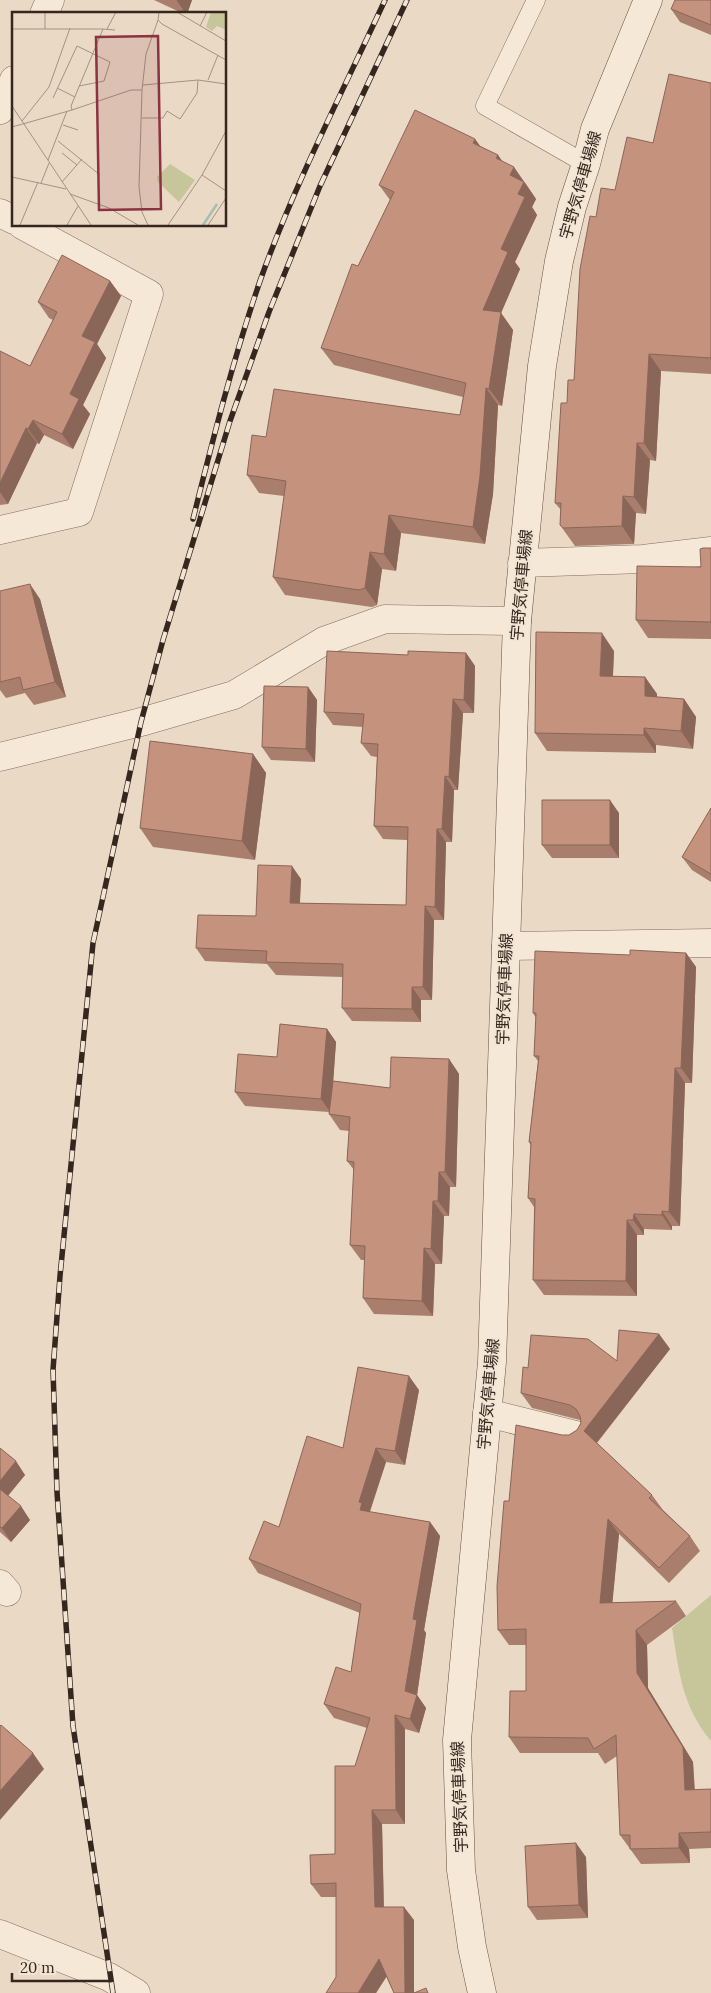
<svg xmlns="http://www.w3.org/2000/svg" width="711" height="1993" font-family="Lora,'Noto Sans JP',serif">
	<style>
		.garden { fill: #c7c69a }
		.lines { fill: none; stroke-linecap: round; stroke-linejoin: round }
		.service-casing { stroke: #836c5d; stroke-width: 19 }
		.minor-casing { stroke: #836c5d; stroke-width: 29 }
		.secondary-casing { stroke: #654d40; stroke-width: 29 }
		.service { stroke: #f5e8d7; stroke-width: 18 }
		.minor { stroke: #f5e8d7; stroke-width: 28 }
		.secondary { stroke: #f5e8d7; stroke-width: 28 }
		.rail-casing { stroke: #35271f; stroke-width: 5.5 }
		.rail { stroke: #f2e5d4; stroke-width: 4; stroke-dasharray: 11; stroke-linecap: butt }
		.wall { fill: #a97e6c }
		.shaded-wall { fill: #8a6658 }
		.building { fill: #c5927e; stroke: #8a6658 }
		.labels { text-anchor: middle; stroke-width: 4; stroke-linejoin: round; paint-order: stroke }
		.street-label { font-size: 16px; fill: #35271f; stroke: #f2e5d4 }
		.inset-river { fill: none; stroke: #a6beb3; stroke-width: 2.5 }
		.inset-road { fill: none; stroke: #a29283; stroke-width: 1 }
		.view { fill: #8d3240; fill-opacity: 0.15; stroke: #8d3240; stroke-width: 2.5 }
		.inset-edge { fill: none; stroke: #35271f; stroke-width: 2.5 }
	</style>
	<rect width="100%" height="100%" fill="#eadac5"/>
	<!-- garden -->
	<path class="garden" d="M711,1595V1741C682,1706 679,1672 672,1628Z"/>
	<g class="lines">
		<!-- service casing -->
		<g class="service-casing">
			<path id="service" d="M536,0L485,106L586,164"/>
		</g>
		<!-- minor casing -->
		<g class="minor-casing">
			<path id="minor" d="M44,14L50,0
				M0,110L14,80
				M0,213L14,220
				M0,530L79,512L149,294L22,225
				M522,563L643,559L711,551
				M0,757L141,722L234,695L324,641L385,619L517,621
				M506,946L711,943
				M487,1413L576,1435
				M0,1584L7,1592
				M0,1934L109,1977L136,1993"/>
		</g>
		<!-- secondary casing -->
		<g class="secondary-casing">
			<path id="secondary" d="M482,1993L472,1947L461,1870L457,1740L492,1362L517,621L542,366L559,261L572,207L586,164L595,129L648,0"/>
		</g>
		<!-- service -->
		<use href="#service" class="service"/>
		<!-- minor -->
		<use href="#minor" class="minor"/>
		<!-- secondary -->
		<use href="#secondary" class="secondary"/>
		<!-- rail casing -->
		<g class="rail-casing">
			<path id="rail" d="M193,519C213,439 233,359 260,281C294,185 342,93 385,0
				M113,1993L73,1726L57,1492L53,1370L60,1276L93,943L141,722L163,640L230,421L269,312L320,186L407,0"/>
		</g>
		<!-- rail -->
		<use href="#rail" class="rail"/>
	</g>
	<!-- wall -->
	<path class="wall" d="M154,0H192L187,14H184Z
		M711,0V35L680,22L671,9Z
		M711,83V374L661,371L656,461L650,460L646,514L636,513L634,544L575,546L560,525L561,510L555,503L567,403L574,380L596,217L615,190L653,143Z
		M475,139L480,146L498,155L502,161L526,184L536,199L532,207L537,215L515,262L520,269L501,313L513,330L502,406L498,405L493,494L485,544L401,533L396,571L382,569L377,605L372,607L285,595L273,577L284,496L259,493L247,475L266,437L460,415L463,397L334,365L321,348L358,266L390,200L379,185Z
		M110,281L121,296L97,344L106,358L83,405L90,414L73,449L44,435L39,444L37,443L8,504L0,505V351L30,366L53,320L49,318L38,302Z
		M711,548V639L648,638L636,620L701,567Z
		M0,591L40,599L66,697L34,705L25,693L6,698L0,690Z
		M614,651L613,676L645,677L657,694V697L684,699L696,717L693,749L656,745V753L547,751L535,733Z
		M466,653L475,666L474,713H463L458,790H454L452,842H446L444,920H434L432,1000H421V1022L352,1021L342,1008L343,977L276,975L267,964L205,961L196,948L256,916L301,879L300,903L406,905L407,840L383,839L374,826L377,757L371,756L361,743L363,727L333,725L324,712L408,655Z
		M308,687L317,700L315,762L271,760L262,747Z
		M253,754L266,773L255,860L153,847L140,828Z
		M711,808V882L692,870L682,857Z
		M619,813V858H552L542,845Z
		M686,953L696,967L692,1083H685L680,1226H672V1230L644,1229V1235H637V1296L544,1295L533,1280L534,1207L528,1198L531,1146L529,1142L538,1061L534,1056L536,1018L533,1013L630,955Z
		M327,1029L336,1042L333,1081L390,1088L449,1059L459,1074L456,1187H450L449,1216H444L442,1264H435L433,1316L374,1314L363,1298L365,1260H361L350,1245L354,1170L347,1161L349,1131L340,1130L329,1114V1112L245,1106L235,1092L277,1057Z
		M659,1334L670,1349L597,1443L652,1495L663,1510L690,1536L700,1551L669,1583L619,1534L612,1603L676,1601L686,1616L647,1645L648,1688L693,1762L695,1790L711,1789V1848L689,1849L690,1863L641,1864L620,1835L617,1756L605,1764L598,1753H520L509,1737L526,1691V1645H509L498,1630L509,1501L562,1435H569L577,1430L581,1423L580,1420L532,1408L521,1393L617,1361Z
		M419,1390L405,1465L386,1462L370,1512L430,1522L440,1536L424,1630L426,1633L417,1695L426,1708L419,1733L405,1729V1824H382L384,1907L414,1920V1993H429H394L386,1976L376,1993L336,1977V1897H321L311,1884L335,1854L355,1766L367,1728L334,1718L324,1704L351,1672L360,1613L258,1573L249,1559L279,1527L343,1448Z
		M0,1448L25,1475L8,1496L30,1520L11,1542L0,1532Z
		M586,1857L588,1918L537,1920L528,1907Z"/>
	<!-- shaded-wall -->
	<path class="shaded-wall" d="M177,0H192L187,14H186L177,1Z
		M475,139L487,156L473,143Z
		M498,155L510,173L496,158Z
		M514,167L536,199L532,207L537,215L515,262L520,269L501,313L513,330L502,406L489,389L483,310L501,249L510,175Z
		M110,281L121,296L97,344L106,358L83,405L90,414L73,449L62,434L82,336Z
		M649,354L661,371L656,461L644,443Z
		M486,388L498,405L493,494L485,544L473,527Z
		M33,420L44,435L39,444L28,429Z
		M26,428L37,443L8,504L0,492V483Z
		M637,443L650,460L646,514L634,497Z
		M623,496L636,513L634,544L622,526Z
		M389,515L401,533L396,571L384,554Z
		M370,552L382,569L377,605L365,588Z
		M30,584L40,599L66,697L55,682Z
		M602,633L614,651L612,694L600,676Z
		M466,653L475,666L474,713L464,700Z
		M645,677L657,694V713L645,696Z
		M308,687L317,700L315,762L306,749Z
		M453,699L463,713L458,790L449,777Z
		M684,699L696,717L693,749L681,731Z
		M644,728L656,745V753L644,735Z
		M253,754L266,773L255,860L242,841Z
		M445,776L454,790L452,842L442,829Z
		M610,800L619,813V858L610,845Z
		M437,829L446,842L444,920L435,907Z
		M292,866L301,879L299,916L290,903Z
		M425,906L434,920L432,1000L423,987Z
		M686,953L696,967L692,1083L681,1068Z
		M412,987L421,1000V1022L412,1009Z
		M327,1029L336,1042L331,1113L321,1099Z
		M449,1059L459,1074L456,1187L445,1172Z
		M675,1068L685,1083L680,1226L669,1212Z
		M439,1172L450,1187L449,1216L438,1201Z
		M433,1201L444,1216L442,1264L431,1249Z
		M662,1211L672,1226V1230L662,1215Z
		M634,1214L644,1229V1235L633,1220Z
		M627,1220L637,1235V1296L626,1281Z
		M424,1248L435,1264L433,1316L422,1301Z
		M659,1334L670,1349L594,1446L584,1431Z
		M409,1376L419,1390L405,1465L395,1451Z
		M376,1448L386,1462L369,1513L360,1510L359,1502Z
		M16,1461L25,1475L5,1499L0,1491V1481Z
		M21,1506L30,1520L11,1542L2,1528Z
		M608,1519L619,1534L611,1618L600,1603Z
		M430,1522L440,1536L424,1630L426,1633L417,1695L426,1708L419,1733L410,1719L405,1691L413,1619Z
		M636,1630L647,1645L648,1688L693,1762L695,1805L685,1790L637,1673Z
		M395,1715L405,1729V1824L396,1810Z
		M33,1753L44,1769L0,1820V1791Z
		M372,1810L382,1824L384,1921L375,1907Z
		M679,1833L689,1849L690,1863L679,1848Z
		M576,1843L586,1857L588,1918L579,1905Z
		M404,1907L414,1920V1993H405Z
		M379,1959L389,1973L376,1993H358Z"/>
	<!-- building -->
	<path class="building" d="M675,0H711V25L671,9Z
		M669,74L711,83V358L649,354L644,443H637L634,497L623,496L622,526L563,528L560,525L561,503H555L561,403H567L568,380H574L580,269L590,216L596,217L601,188L615,190L627,137L653,143Z
		M415,110L475,139L473,143L498,155L496,158L514,167L510,175L524,182L518,194L525,197L501,249L508,252L483,310L501,312L489,389L486,388L480,476L473,527L389,515L384,554L370,552L365,588L359,590L273,577L286,481L247,475L252,435L266,437L274,389L460,415L466,383L321,348L352,264L358,266L394,192L379,185Z
		M62,255L110,281L82,336L95,342L70,394L79,399L62,434L33,420L28,429L26,428L0,483V351L30,366L57,312L38,302Z
		M703,548H711V622L636,620L637,566L701,567L700,549Z
		M30,584L55,682L23,690L20,677L0,682V591Z
		M536,632L602,633L600,676L645,677V696L684,699L681,731L644,728V735L535,733Z
		M327,651L408,655V651L466,653L464,700L453,699L449,777L445,776L442,829H437L435,907L425,906L423,987H412V1009L342,1008L343,964L266,962L267,951L196,948L198,915L256,916L258,865L292,866L290,903L406,905L408,827L374,826L378,744L361,743L364,714L324,712Z
		M264,686L308,687L306,749L262,747Z
		M150,741L253,754L242,841L140,828Z
		M542,800H610V845H542Z
		M711,808V874L682,857Z
		M630,950L686,953L681,1068H675L669,1212L662,1211V1215L634,1214L633,1220H627L626,1281L533,1280L535,1199L528,1198L531,1142H529L539,1056H534L536,1013H533L535,951L630,955Z
		M280,1024L327,1029L321,1099L235,1092L238,1054L277,1057Z
		M391,1057L449,1059L445,1172H439L438,1201H433L431,1249L424,1248L422,1301L363,1298L365,1246L350,1245L354,1162L347,1161L350,1117L329,1114L333,1081L390,1088Z
		M619,1330L659,1334L584,1431L652,1495L649,1498L690,1536L659,1568L608,1519L600,1603L676,1601L636,1630L637,1673L683,1747L685,1790L711,1789V1832L679,1833V1848L630,1849V1835H620L616,1735L594,1749L588,1738L509,1737L510,1691H526V1629L498,1630L497,1586L504,1501H509L516,1425L562,1435H569L577,1430L581,1423L580,1416L576,1409L570,1405L521,1393L523,1367L528,1368L531,1335L588,1339L617,1361Z
		M358,1367L409,1376L395,1451L376,1448L359,1502L362,1503L360,1510L430,1522L413,1619L417,1620L405,1691L417,1695L410,1719L395,1715L396,1810H372L375,1907H404L405,1993H394L379,1959L358,1993H326L336,1977V1883L311,1884L310,1855L335,1854V1766H355L370,1718L324,1704L336,1667L351,1672L361,1604L249,1559L264,1521L279,1527L307,1436L343,1448Z
		M0,1448L16,1461L0,1481Z
		M0,1489L21,1506L2,1528L0,1527Z
		M1,1725L33,1753L0,1791V1726Z
		M576,1843L579,1905L528,1907L525,1846Z
		M426,1988L428,1993H414Z"/>
	<g class="labels">
		<!-- street labels -->
		<g class="street-label">
			<text transform="translate(580 185) rotate(-74)" y="6">宇野気停車場線</text>
			<text transform="translate(521 585) rotate(-85)" y="6">宇野気停車場線</text>
			<text transform="translate(504 989) rotate(-88)" y="6">宇野気停車場線</text>
			<text transform="translate(488 1394) rotate(-85)" y="6">宇野気停車場線</text>
			<text transform="translate(459 1797) rotate(-92)" y="6">宇野気停車場線</text>
		</g>
	</g>
	<!-- overview -->
	<g transform="translate(12 12)">
		<rect width="214" height="214" fill="#eadac5"/>
		<path d="M199,0H214V18L205,14L200,19L194,15ZM158,152L183,168L167,190L146,170L145,165Z" fill="#c7c69a"/>
		<path class="inset-river" d="M191,213L205,192"/>
		<path class="inset-road" d="M147,0L146,8L150,12L214,48M165,0L214,29M188,14L195,0M0,17H91M33,17V0M95,17L104,0M196,68L206,43M131,73L186,68L214,72M45,76L63,85M41,86L65,34L98,50L92,69L67,74M0,94L79,213M60,98L119,78H130M130,106H151L155,99L168,107L185,81L186,68M10,109L37,75L58,16M51,113L66,118M0,115L60,98L59,94L91,17L103,18M214,119L190,163L214,179M46,129L88,163M50,141L65,153M36,148L55,99M0,165L54,177M50,170L70,147M29,171L37,151M58,182L97,196L126,213M8,213L26,170M55,213L66,194M136,213L130,200L127,175L130,78L134,42L146,8M156,213L190,163M196,213L214,186"/>
		<path class="view" d="M146,24L149,197L87,198L84,25Z"/>
		<rect width="214" height="214" class="inset-edge"/>
	</g>
	<!-- scale -->
	<path d="M12 1973v8h99v-8" fill="none" stroke="#35271f" stroke-width="2.5"/>
	<text x="20" y="1973" font-size="15" fill="#35271f" stroke="#f2e5d4" stroke-width="4" paint-order="stroke">20 m</text>
</svg>
